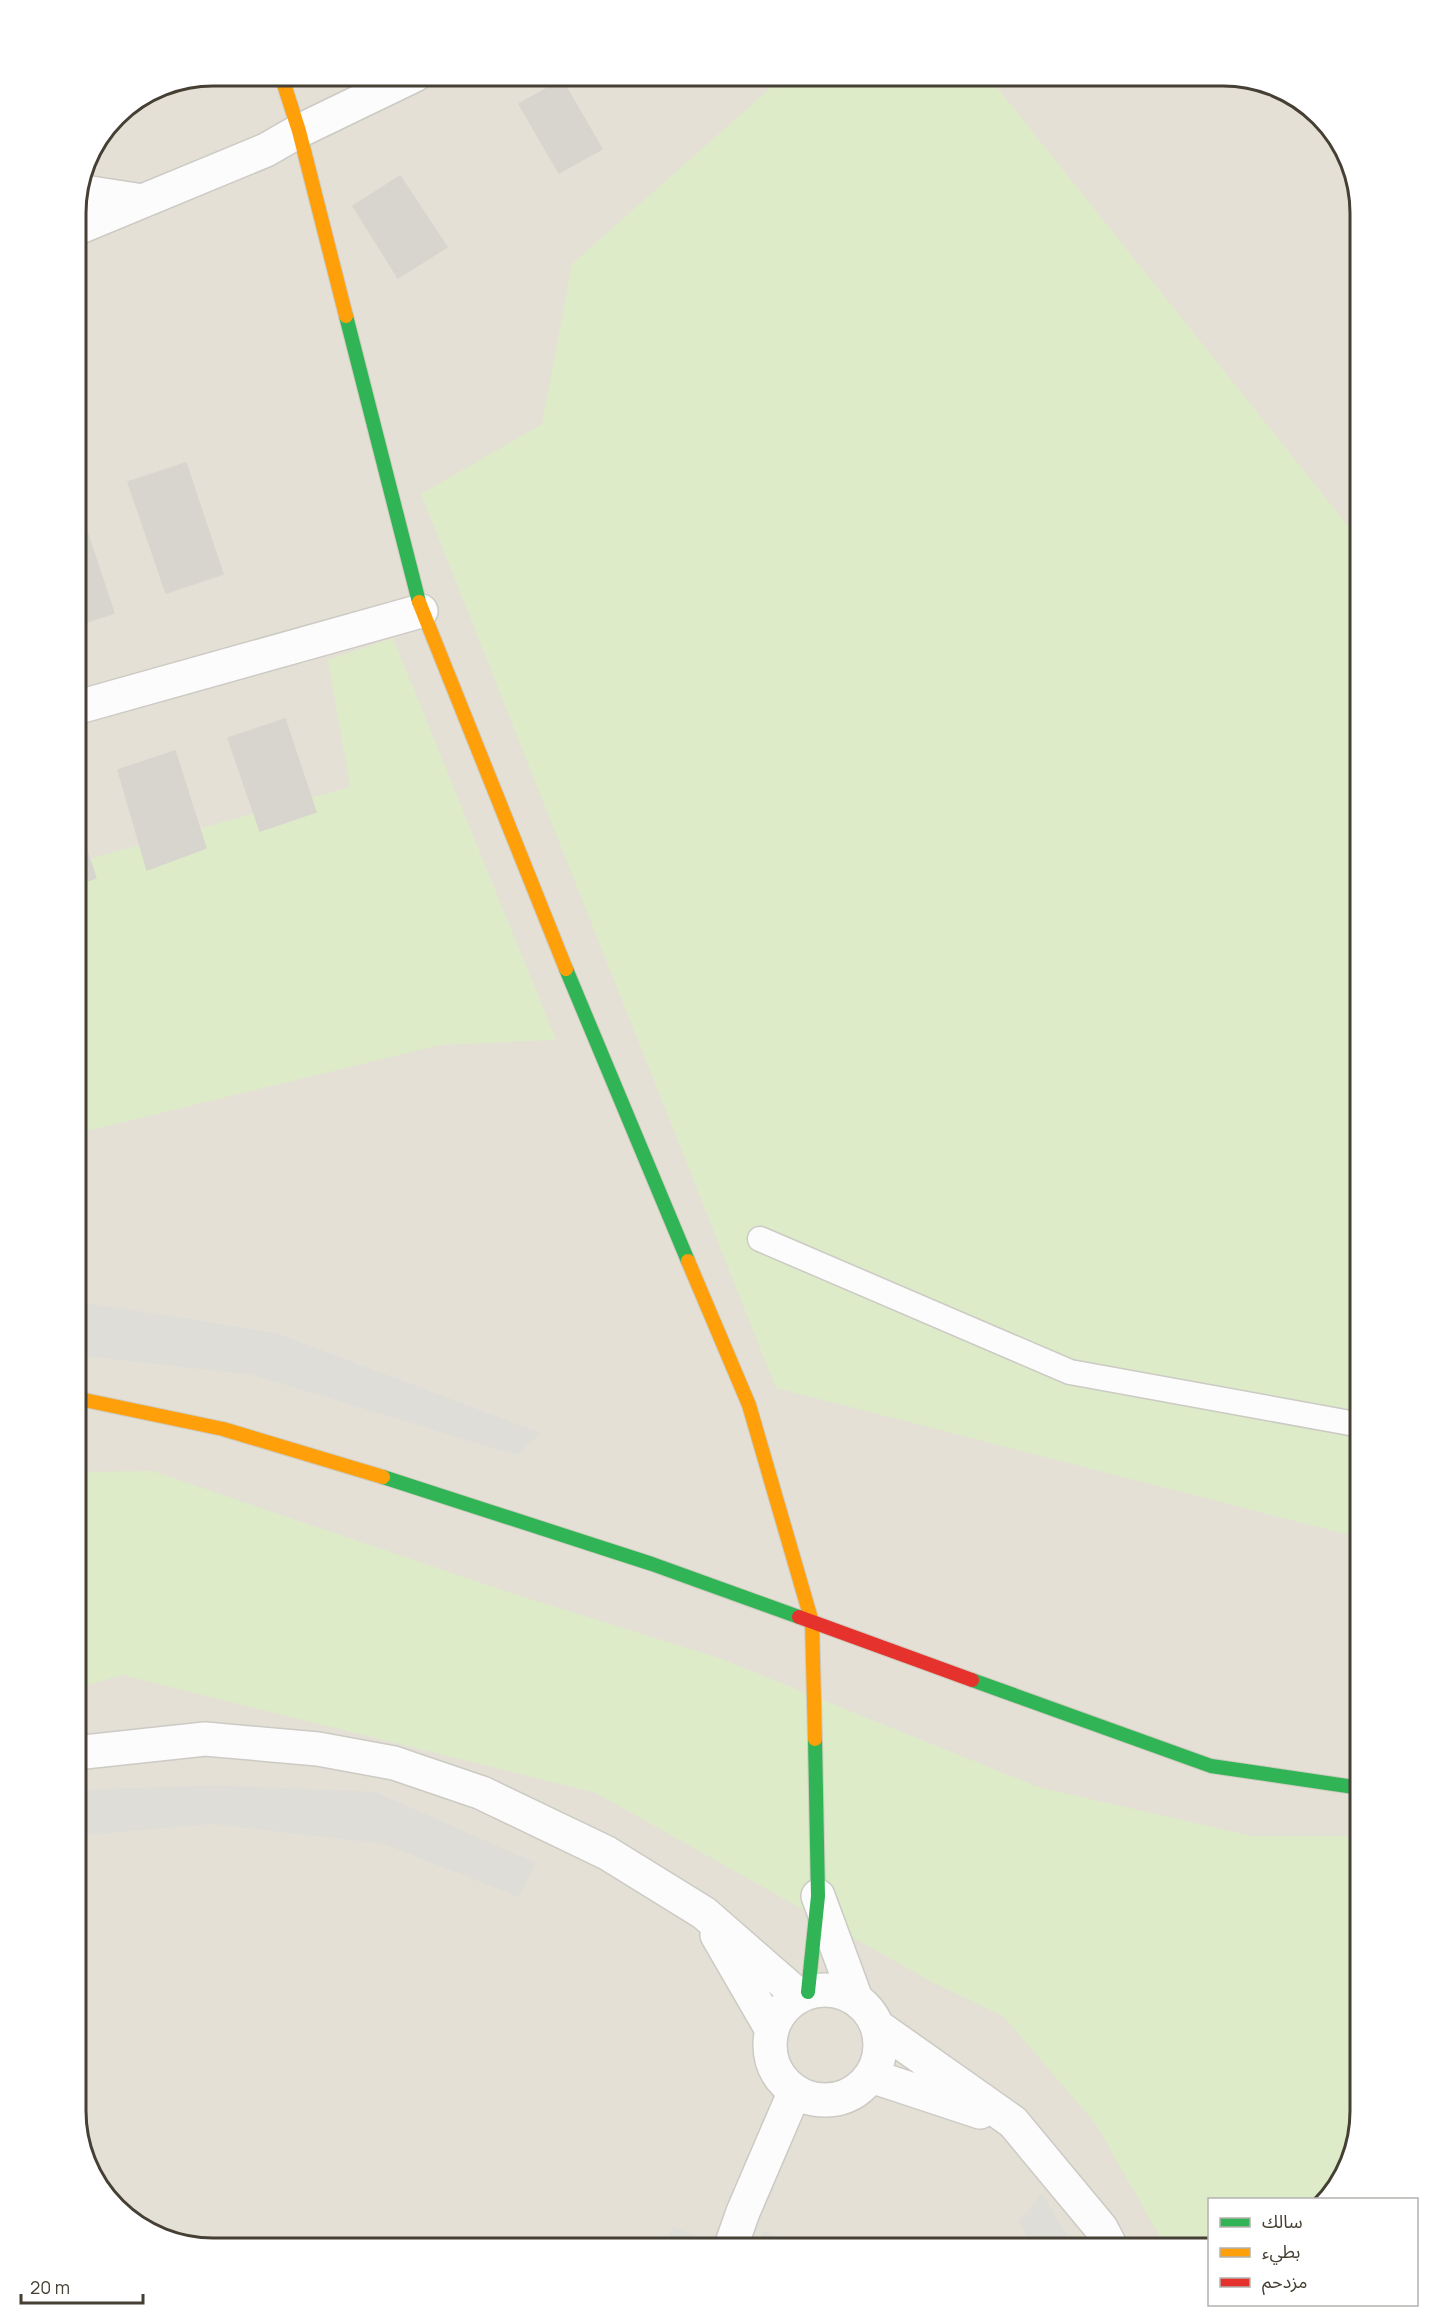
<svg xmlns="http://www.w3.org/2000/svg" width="1436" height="2324" font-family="Manrope,'Noto Sans Arabic',sans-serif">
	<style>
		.residential { fill: #e4e0d5 }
		.green { fill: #ddebc8 }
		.parking { fill: #dfddd8 }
		.building { fill: #d8d5cf; stroke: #d8d4ce; stroke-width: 1.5 }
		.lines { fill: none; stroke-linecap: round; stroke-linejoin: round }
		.lane-casing { stroke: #cccac4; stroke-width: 27 }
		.street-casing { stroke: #cccac4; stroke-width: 36 }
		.fast-casing { stroke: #cfcbbf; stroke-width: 16 }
		.slow-casing { stroke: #cfcbbf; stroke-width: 16 }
		.jam-casing { stroke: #cfcbbf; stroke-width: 16 }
		.lane { stroke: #fdfcfc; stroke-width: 24 }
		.street { stroke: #fdfcfc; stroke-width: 33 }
		.fast { stroke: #30b455; stroke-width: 14 }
		.slow { stroke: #ff9f0a; stroke-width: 14 }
		.jam { stroke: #e5322d; stroke-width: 14 }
		.rim { fill: none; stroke: #453f34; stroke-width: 3 }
	</style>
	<rect width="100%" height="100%" fill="#f0eee8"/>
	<!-- residential -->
	<path class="residential" d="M212,75H1233L1300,98L1347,151L1361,212V2112L1338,2188L1325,2199L1210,2200L1209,2249H203L136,2226L89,2173L75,2112V203L86,159L115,115L160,85Z"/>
	<!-- green -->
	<path class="green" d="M785,75H987L1361,542V1538L776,1388L421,494L542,424L572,264Z
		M393,638L556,1040L440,1045L75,1134V863L350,787L328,660Z
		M152,1471L508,1592L722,1659L1038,1787L1252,1836H1361V2112L1338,2188L1325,2199L1210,2200L1209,2249H1167L1095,2123L1003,2016L932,1982L596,1793L122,1675L75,1689V1472Z"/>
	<!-- parking -->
	<path class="parking" d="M75,1301L276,1333L541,1433L516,1455L253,1375L75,1355Z
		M216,1785L375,1792L536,1863L519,1897L384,1844L212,1824L75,1836V1790Z
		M1042,2193L1075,2249H1034L1019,2222Z
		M672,2227L714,2242L711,2249H665Z
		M763,2231L810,2249H755Z"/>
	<!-- building -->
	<path class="building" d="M721,75H738L726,83Z
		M562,80L602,149L559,173L519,104Z
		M400,176L447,247L398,278L353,206Z
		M186,463L223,574L166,593L128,482Z
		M75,502H77L114,613L75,626Z
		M285,719L316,812L260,831L228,738Z
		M175,751L206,848L147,870L118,770Z
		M75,815L96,878L75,885Z"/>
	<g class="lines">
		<!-- lane casing -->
		<g class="lane-casing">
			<path id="lane" d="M760,1239L1070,1372L1361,1425"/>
		</g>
		<!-- street casing -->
		<g class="street-casing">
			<path id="street" d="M78,191L143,201
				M75,229L266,150L299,131L415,75
				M75,708L421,611
				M75,1753L205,1739L318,1749L394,1763L482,1793L607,1853L704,1913L799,1996
				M818,1896L856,1999
				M717,1935L772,2030
				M770 2045a55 55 0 1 1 110 0a55 55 0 1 1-110 0Z
				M877,2026L1013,2122L1101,2228L1112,2249
				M871,2076L980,2112
				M730,2249L743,2212L795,2091"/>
		</g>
		<!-- fast casing -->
		<g class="fast-casing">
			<path id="fast" d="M346,316L419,602
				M566,969L688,1261
				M383,1477L652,1564L799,1617
				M972,1680L1211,1766L1361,1788
				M808,1992L818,1896L815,1739"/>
		</g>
		<!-- slow casing -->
		<g class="slow-casing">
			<path id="slow" d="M281,75L299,131L346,316
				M419,602L566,969
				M688,1261L749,1405L812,1622L815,1739
				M75,1398L223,1429L383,1477"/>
		</g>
		<!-- jam casing -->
		<g class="jam-casing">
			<path id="jam" d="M799,1617L972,1680"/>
		</g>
		<!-- lane -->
		<use href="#lane" class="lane"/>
		<!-- street -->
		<use href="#street" class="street"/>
		<!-- fast -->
		<use href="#fast" class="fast"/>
		<!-- slow -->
		<use href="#slow" class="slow"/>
		<!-- jam -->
		<use href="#jam" class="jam"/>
	</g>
	<!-- crop -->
	<path d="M0 0H1436V2324H0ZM213 86H1223A127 127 0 0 1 1350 213V2111A127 127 0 0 1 1223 2238H213A127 127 0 0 1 86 2111V213A127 127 0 0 1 213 86Z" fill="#fff" fill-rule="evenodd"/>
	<path class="rim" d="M213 86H1223A127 127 0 0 1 1350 213V2111A127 127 0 0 1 1223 2238H213A127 127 0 0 1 86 2111V213A127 127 0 0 1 213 86Z"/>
	<!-- legend -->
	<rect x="1208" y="2198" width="210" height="108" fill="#ffffff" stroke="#b5b2ae" stroke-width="1.5"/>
	<rect x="1220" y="2218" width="30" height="9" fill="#30b455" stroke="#b5b2ae" stroke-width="1.5"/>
	<text x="1262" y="2228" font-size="18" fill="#453f34">سالك</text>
	<rect x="1220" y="2248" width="30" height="9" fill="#ff9f0a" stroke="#b5b2ae" stroke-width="1.5"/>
	<text x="1262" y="2258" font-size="18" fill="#453f34">بطيء</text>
	<rect x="1220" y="2278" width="30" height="9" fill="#e5322d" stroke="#b5b2ae" stroke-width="1.5"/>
	<text x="1262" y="2288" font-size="18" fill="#453f34">مزدحم</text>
	<!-- scale -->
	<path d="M21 2294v9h122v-9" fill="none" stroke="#453f34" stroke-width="3"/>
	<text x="30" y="2294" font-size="18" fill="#453f34" stroke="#ffffff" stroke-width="4.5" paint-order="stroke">20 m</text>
</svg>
